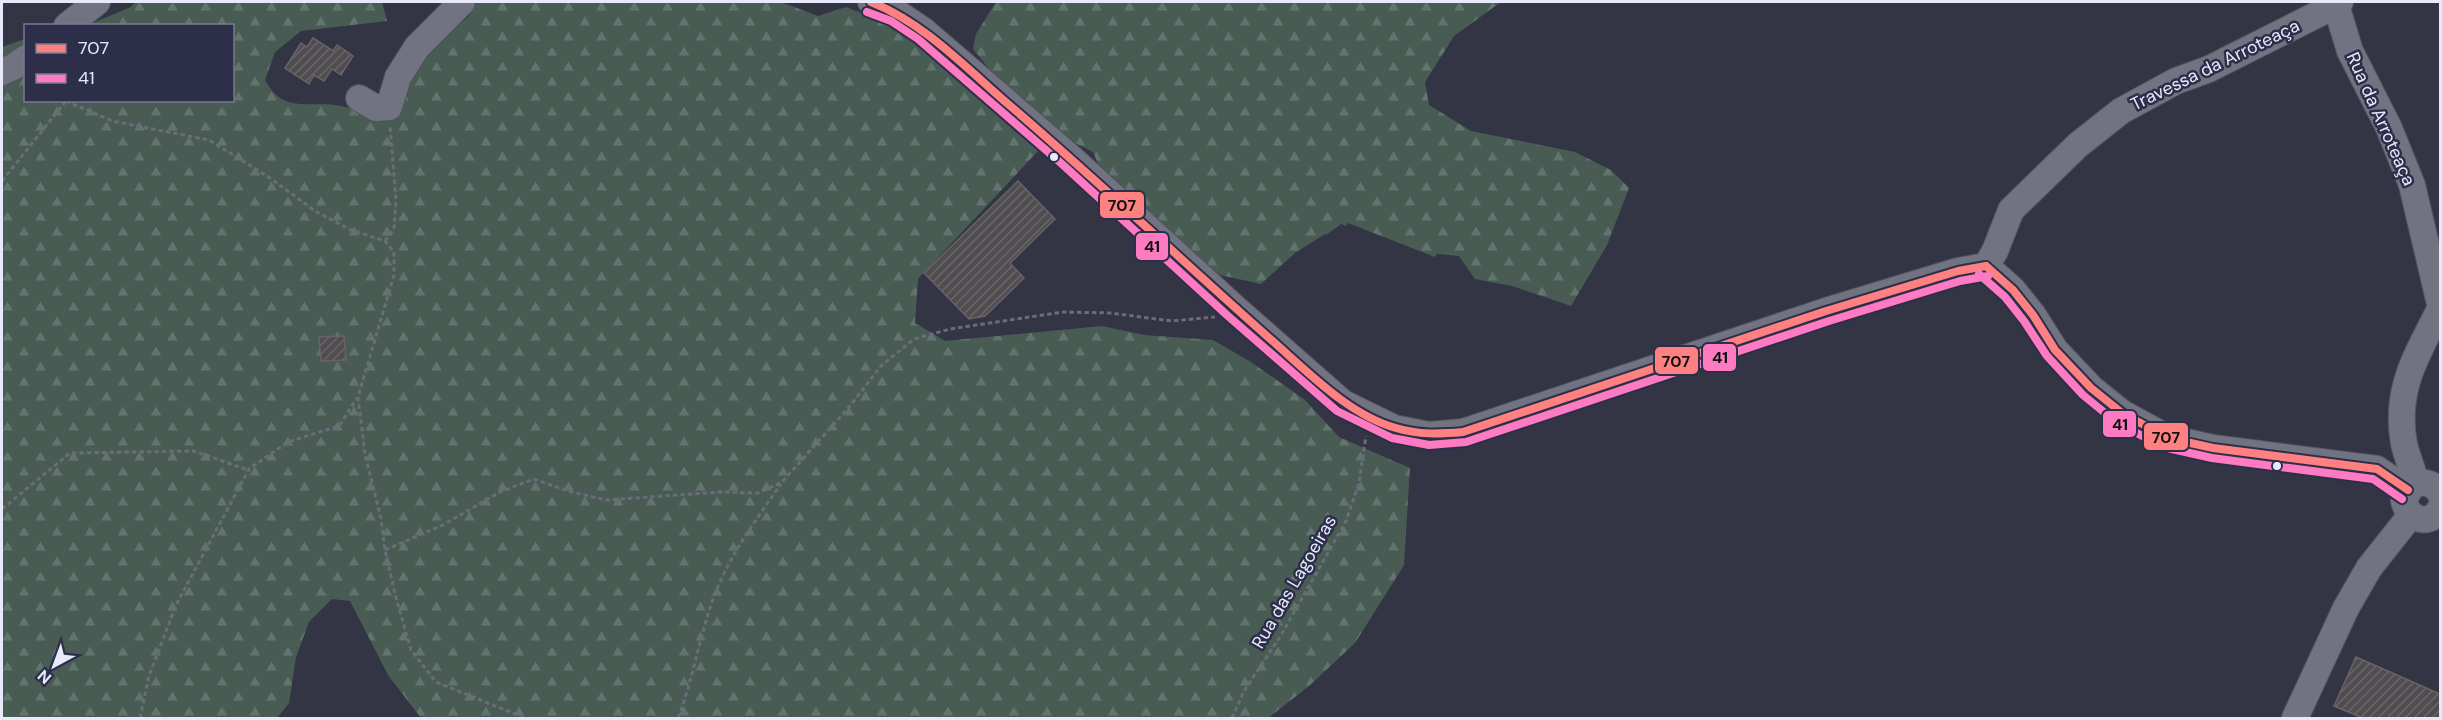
<svg xmlns="http://www.w3.org/2000/svg" width="2442" height="720" font-family="'DM Sans',sans-serif">
	<style>
		.forest { fill: url(#forest-firs) }
		.building { fill: url(#building-hatch); stroke: #686366; stroke-width: 1.5 }
		.lines { fill: none; stroke-linecap: round; stroke-linejoin: round }
		.minor-casing { stroke: #515360; stroke-width: 28 }
		.path { stroke: #6a6c78; stroke-width: 3; stroke-dasharray: 4.5 3; stroke-linecap: butt }
		.minor { stroke: #727380; stroke-width: 26 }
		.bus-1-casing { stroke: #2d2f4a; stroke-width: 12 }
		.bus-2-casing { stroke: #2d2f4a; stroke-width: 12 }
		.bus-1 { stroke: #ff8080; stroke-width: 8 }
		.bus-2 { stroke: #fe7ac1; stroke-width: 8 }
		.bus-dot { fill: #e8eafc; stroke: #2d2f4a; stroke-width: 2 }
		.labels { text-anchor: middle; stroke-width: 5; stroke-linejoin: round; paint-order: stroke }
		.street-label { font-size: 18px; fill: #e8eafc; stroke: #2d2f4a }
		.line-badge { stroke: #2d2f4a; stroke-width: 2 }
		.pale-badge-label { font-size: 16px; text-anchor: middle; font-weight: bold; fill: #111 }
	</style>
	<defs>
		<pattern id="forest-firs" width="22" height="20" patternUnits="userSpaceOnUse" patternTransform="scale(1.5)"><rect width="22" height="20" fill="#485c54"/><path d="M5 1l3.5 6h-7zM16 11l3.5 6h-7z" fill="#62746e"/></pattern>
		<pattern id="building-hatch" width="6" height="6" patternUnits="userSpaceOnUse" patternTransform="scale(1.5)"><rect width="6" height="6" fill="#504c4f"/><path d="M-1 1l2-2M0 6l6-6M5 7l2-2" fill="none" stroke="#696669"/></pattern>
	</defs>
	<rect width="100%" height="100%" fill="#333544"/>
	<!-- forest -->
	<path class="forest" d="M135,2H382L387,21L301,31L275,52L265,80C282,112 304,102 335,105C349,106 363,114 376,118L419,56L468,17L477,2H781L818,16L846,7L872,17L895,26L940,60L967,75L990,70L973,49L976,34L996,2H1501L1454,36L1425,82L1429,105L1471,131L1575,152L1611,170L1629,188L1607,245L1571,306L1512,286L1475,279L1459,256L1437,254L1435,257L1348,223L1346,226L1341,224L1326,235L1325,234L1295,253L1261,284L1220,275L1143,219L1105,181L1093,152L1055,133L918,279L915,323L945,341L1102,326L1144,335L1213,340L1251,362L1305,400L1339,437L1410,468L1404,565L1355,643L1309,686L1268,718H421L388,675L350,601L332,599L309,622L296,657L289,703L277,718H2V47L25,39L26,100H232V26L88,25L131,7Z"/>
	<!-- building -->
	<path class="building" d="M313,38L333,51L337,45L353,56L341,75L332,69L324,81L314,75L309,84L285,68L301,43L307,47Z
		M1018,181L1055,219L1010,263L1024,278L985,316L969,319L924,273Z
		M344,336L346,360L321,361L319,337Z
		M2356,657L2440,694V718H2363L2334,706Z"/>
	<g class="lines">
		<!-- minor casing -->
		<g class="minor-casing">
			<path id="minor" d="M871,2L896,12L924,31L1069,156L1235,308L1343,403L1394,428L1429,435L1463,432L1826,311L1958,271L1986,266
				M2336,5L2350,51L2389,128L2412,185L2440,304
				M67,26L97,2
				M2,72L15,66L26,58
				M359,98L376,108L389,107L398,77L417,47L462,2
				M1986,266L2013,290L2033,315L2055,350L2091,388L2122,413L2168,438L2213,448L2377,469L2408,490
				M1986,266L1995,251L2011,210L2078,145L2121,111L2176,81L2209,69L2336,5L2340,2
				M2416,483C2413,470 2407,457 2404,444C2394,389 2417,355 2440,309
				M2440,493C2433,482 2421,479 2410,488L2404,501C2408,520 2430,527 2440,509
				M2295,718L2346,608L2369,568L2411,515"/>
		</g>
		<!-- path -->
		<path class="path" d="M66,101L112,121L209,140L270,178L315,211L351,230L385,241L394,252V275L358,397L365,454L381,519L385,550L396,598L411,650L436,682L525,718
			M2,181L66,101
			M385,241L394,229L396,200L390,126
			M2,509L70,453L194,451L248,470
			M385,550L443,525L500,492L534,479L568,491L606,500L721,492L758,493L782,482L850,406L881,366L914,339L950,329L1063,312L1110,313L1172,321L1215,317
			M140,718L149,676L176,605L249,469L288,442L339,426L357,398
			M678,718C693,680 699,638 713,599C728,557 756,520 781,484
			M1232,718L1244,691L1280,637L1346,521L1359,483L1366,436"/>
		<!-- minor -->
		<use href="#minor" class="minor"/>
		<!-- bus-1 casing -->
		<g class="bus-1-casing">
			<path id="bus-1" d="M871,2C924,23 965,67 1008,104C1097,180 1181,260 1268,337C1305,369 1348,415 1396,428C1419,435 1440,434 1463,432L1826,311L1958,271L1986,266
				M1986,266L2013,290L2033,315L2055,350L2091,388L2122,413L2168,438L2213,448L2377,469L2408,490"/>
		</g>
		<!-- bus-2 casing -->
		<g class="bus-2-casing">
			<path id="bus-2" d="M867,12L891,21L918,39L1062,164L1228,316L1337,411L1392,438L1429,445L1466,442L1829,321L1960,281L1988,276
				M1979,274L2005,297L2024,321L2047,356L2083,395L2116,422L2163,447L2212,458L2373,479L2402,499"/>
		</g>
		<!-- bus-1 -->
		<use href="#bus-1" class="bus-1"/>
		<!-- bus-2 -->
		<use href="#bus-2" class="bus-2"/>
	</g>
	<!-- markers -->
	<g class="bus-dot">
		<circle cx="1054" cy="157" r="5"/>
		<circle cx="2277" cy="466" r="5"/>
	</g>
	<g class="labels">
		<!-- street labels -->
		<g class="street-label">
			<text transform="translate(2215 65) rotate(-26)" y="6">Travessa da Arroteaça</text>
			<text transform="translate(2381 119) rotate(66)" y="6">Rua da Arroteaça</text>
			<text transform="translate(1294 582) rotate(-60)" y="6">Rua das Lagoeiras</text>
		</g>
	</g>
	<g class="line-badge">
		<rect x="1099" y="191" width="46" height="28" rx="6" fill="#ff8080"/>
		<rect x="1135" y="232" width="34" height="29" rx="6" fill="#fe7ac1"/>
		<rect x="1702" y="343" width="35" height="29" rx="6" fill="#fe7ac1"/>
		<rect x="1654" y="346" width="45" height="29" rx="6" fill="#ff8080"/>
		<rect x="2102" y="410" width="35" height="28" rx="6" fill="#fe7ac1"/>
		<rect x="2143" y="422" width="46" height="29" rx="6" fill="#ff8080"/>
	</g>
	<g class="pale-badge-label">
		<text x="1122" y="211">707</text>
		<text x="1152" y="252">41</text>
		<text x="1720" y="363">41</text>
		<text x="1676" y="367">707</text>
		<text x="2120" y="430">41</text>
		<text x="2166" y="443">707</text>
	</g>
	<!-- border -->
	<rect width="2442" height="720" fill="none" stroke="#e8eafc" stroke-width="6"/>
	<!-- legend -->
	<rect x="24" y="24" width="210" height="78" fill="#2d2f4a" stroke="#787a91" stroke-width="1.5"/>
	<rect x="36" y="44" width="30" height="9" fill="#ff8080" stroke="#787a91" stroke-width="1.5"/>
	<text x="78" y="54" font-size="18" fill="#e8eafc">707</text>
	<rect x="36" y="74" width="30" height="9" fill="#fe7ac1" stroke="#787a91" stroke-width="1.5"/>
	<text x="78" y="84" font-size="18" fill="#e8eafc">41</text>
	<!-- north arrow -->
	<g transform="translate(54 666) rotate(221)" stroke="#2d2f4a" stroke-width="4.5" paint-order="stroke">
	<path d="M0-4.5L10 22L0 15L-10 22Z" fill="#e8eafc"/>
	<text y="-9" font-size="16" font-weight="bold" text-anchor="middle" fill="#e8eafc">N</text>
	</g>
</svg>
